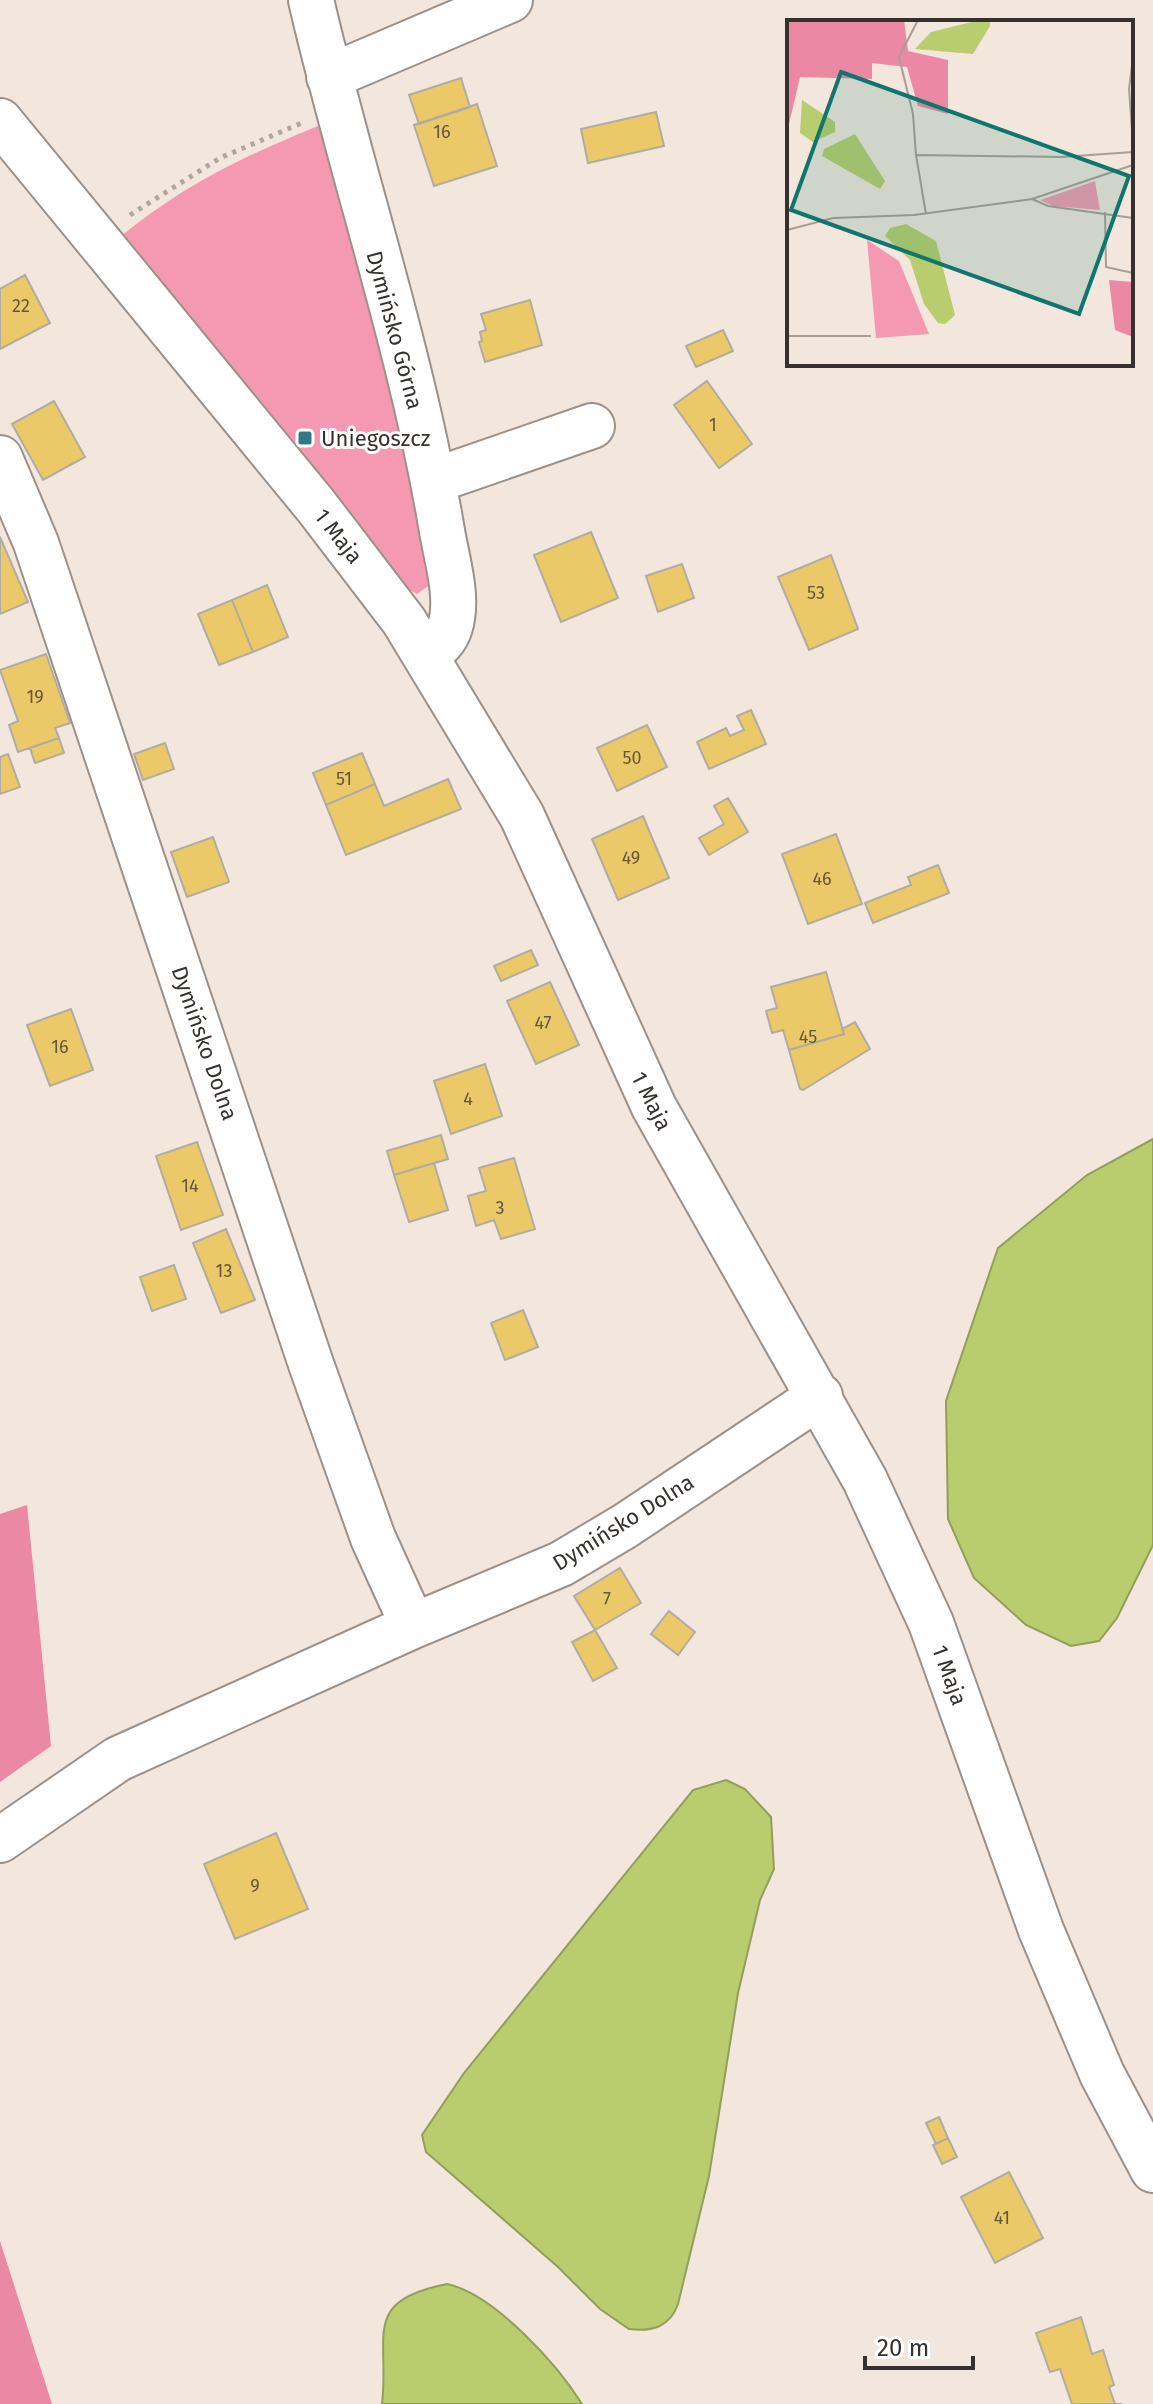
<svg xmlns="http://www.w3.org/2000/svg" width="1153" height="2404" font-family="'Fira Sans',sans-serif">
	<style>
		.green { fill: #f599b2 }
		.forest { fill: #eb89a5 }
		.water { fill: #b9cd6e; stroke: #929e5b; stroke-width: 2 }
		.building { fill: #ecc968; stroke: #b1aca1; stroke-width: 2 }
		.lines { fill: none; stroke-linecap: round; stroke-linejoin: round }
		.minor-casing { stroke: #9c9189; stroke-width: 48 }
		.path { stroke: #afa69f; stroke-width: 5; stroke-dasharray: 4 6; stroke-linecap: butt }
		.minor { stroke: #fff; stroke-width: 44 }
		.poi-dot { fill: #317982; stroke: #fff; stroke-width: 3 }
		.labels { text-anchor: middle; stroke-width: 6; stroke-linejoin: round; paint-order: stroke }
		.number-label { font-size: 18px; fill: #64573c }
		.street-label { font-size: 22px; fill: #36312e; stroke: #fff }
		.poi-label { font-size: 22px; fill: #36312e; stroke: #fff; text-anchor: start }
		.inset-road { fill: none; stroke: #a79e97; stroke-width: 2 }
		.view { fill: #0f766e; fill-opacity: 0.15; stroke: #0f766e; stroke-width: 4 }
		.inset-edge { fill: none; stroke: #36312e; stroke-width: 4 }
	</style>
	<rect width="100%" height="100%" fill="#f2e6dd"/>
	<!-- green -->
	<path class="green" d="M325,123L390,355L434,582L417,594L405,587L121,236C191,180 243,157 325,123Z"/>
	<!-- forest -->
	<path class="forest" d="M27,1505L51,1746L0,1782V1514Z
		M0,2241L52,2404H0Z"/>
	<!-- water -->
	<path class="water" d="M1153,1139V1545L1117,1618L1099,1641L1071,1646L1026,1625L974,1578L948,1519L946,1401L998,1248L1087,1175Z
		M726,1780L745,1789L771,1817L774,1869L760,1900L738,1993L709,2176L678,2304C670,2327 652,2332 629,2329L600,2309L558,2267L426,2152L422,2135L464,2073L693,1790Z
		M447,2284C494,2294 557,2364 582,2404H382C390,2336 360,2301 447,2284Z"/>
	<!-- building -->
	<path class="building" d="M461,78L470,107L419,124L409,95Z
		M477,104L497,166L434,186L414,125Z
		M656,112L664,146L588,163L581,129Z
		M25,275L50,323L0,349V289Z
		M530,300L542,345L485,362L479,342L482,341L480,332L486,330L481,314Z
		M723,330L733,351L696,367L686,346Z
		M707,381L752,444L719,468L674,405Z
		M54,401L85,457L43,480L12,424Z
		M591,532L618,598L561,622L534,555Z
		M0,537L28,602L0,614Z
		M831,555L858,629L809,650L778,577Z
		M682,564L694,598L658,612L646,576Z
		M267,585L288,637L253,652L232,600Z
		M232,600L253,652L219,665L198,614Z
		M46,654L70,723L55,728L59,738L18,752L9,725L18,721L0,670Z
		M751,710L766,744L709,769L697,742L726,728L730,736L744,730L737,716Z
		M647,725L667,767L617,791L597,748Z
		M59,738L64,753L35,763L30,748Z
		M165,743L174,769L143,780L134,754Z
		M362,753L375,784L326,805L313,773Z
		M8,754L20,787L0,794V757Z
		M448,779L461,809L346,855L326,805L375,784L384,806Z
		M728,798L748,832L709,855L699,838L724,824L714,806Z
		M643,816L669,878L618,900L592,839Z
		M836,834L862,904L808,924L782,854Z
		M213,837L229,882L187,897L171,852Z
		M938,865L949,893L873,923L865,903L911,885L908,877Z
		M531,950L538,965L501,981L494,966Z
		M826,972L844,1034L789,1050L783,1030L772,1033L766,1011L777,1008L771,987Z
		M550,982L579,1045L536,1064L507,1001Z
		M71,1009L93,1070L50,1086L27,1025Z
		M855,1022L870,1049L803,1090L800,1089L789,1050L844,1034L842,1029Z
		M485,1064L502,1116L451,1134L434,1081Z
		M441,1135L448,1159L394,1175L387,1151Z
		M197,1142L223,1215L181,1230L156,1156Z
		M514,1158L535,1229L501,1239L494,1220L476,1226L468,1196L486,1191L479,1168Z
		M434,1163L448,1210L409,1222L394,1175Z
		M226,1229L255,1300L221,1313L193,1243Z
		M174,1265L186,1299L152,1311L140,1277Z
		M523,1310L538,1347L505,1360L491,1323Z
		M620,1568L641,1603L595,1630L574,1596Z
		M669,1611L695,1632L678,1655L651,1634Z
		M595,1630L617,1668L593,1681L572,1642Z
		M276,1833L308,1909L235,1939L204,1864Z
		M939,2117L948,2138L936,2144L926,2123Z
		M948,2138L957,2157L942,2164L933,2145Z
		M1009,2172L1043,2238L995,2263L961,2197Z
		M1081,2317L1092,2354L1103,2350L1114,2385L1109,2387L1115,2404H1122H1072L1060,2369L1050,2372L1036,2333Z"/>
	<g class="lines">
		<!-- minor casing -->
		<g class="minor-casing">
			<path id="minor" d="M311,0C352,177 412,351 442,531C447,560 459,598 450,627C446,640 437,647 427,655
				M329,77L510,0
				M0,121L316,506L404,621L522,816L654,1107L865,1480L931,1623L1041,1930L1102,2074L1153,2170
				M0,458L36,543L311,1364L373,1538L413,1626L561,1564L625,1526L820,1396
				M433,481L592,426
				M0,1840L118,1759L413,1626"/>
		</g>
		<!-- path -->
		<path class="path" d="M130,215L220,158L304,122"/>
		<!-- minor -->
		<use href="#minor" class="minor"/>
	</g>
	<!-- markers -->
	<rect class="poi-dot" x="297" y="430" width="16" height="16" rx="4"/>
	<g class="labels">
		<!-- number labels -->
		<g class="number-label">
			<text x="442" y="138">16</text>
			<text x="21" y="312">22</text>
			<text x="713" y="431">1</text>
			<text x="816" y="599">53</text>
			<text x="35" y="703">19</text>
			<text x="632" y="764">50</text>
			<text x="344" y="785">51</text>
			<text x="631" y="864">49</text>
			<text x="822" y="885">46</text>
			<text x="543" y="1029">47</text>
			<text x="808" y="1043">45</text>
			<text x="60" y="1053">16</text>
			<text x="468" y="1105">4</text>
			<text x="190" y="1192">14</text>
			<text x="500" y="1214">3</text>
			<text x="224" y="1277">13</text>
			<text x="607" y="1605">7</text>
			<text x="255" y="1892">9</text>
			<text x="1002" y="2224">41</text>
		</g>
		<!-- street labels -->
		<g class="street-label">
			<text transform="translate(395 330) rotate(75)" y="8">Dymińsko Górna</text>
			<text transform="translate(339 536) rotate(52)" y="8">1 Maja</text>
			<text transform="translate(205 1043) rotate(71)" y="8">Dymińsko Dolna</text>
			<text transform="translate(652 1101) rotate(63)" y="8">1 Maja</text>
			<text transform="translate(623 1522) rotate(-32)" y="8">Dymińsko Dolna</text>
			<text transform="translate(950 1675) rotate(70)" y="8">1 Maja</text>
		</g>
		<!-- poi labels -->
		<g class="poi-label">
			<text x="321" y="446">Uniegoszcz</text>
		</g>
	</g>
	<!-- overview -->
	<g transform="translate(787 20)">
		<rect width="346" height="346" fill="#f2e6dd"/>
		<path d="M308,161L313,190L266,186L253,180ZM80,220L112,241L142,314L89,318Z" fill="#f599b2"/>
		<path d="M0,0H117L121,31L161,40V94L131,86L120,47L85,43V59L13,57L2,104ZM322,260L346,262V317L328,310Z" fill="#eb89a5"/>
		<path d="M193,0H203V6L186,34L128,29L144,12ZM15,80L48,102V112L26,122L13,113ZM68,114L98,161L93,169L35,136L37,129ZM119,204L149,221L168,295L158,304L151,303L137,284L123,240L98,216L103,208Z" fill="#b9cd6e"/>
		<path class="inset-road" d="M346,1V30M346,37L342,69L346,124M129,135L126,94L112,37L131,0M245,179L261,186L346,198M318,192L319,247L346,253M139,194L129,135L275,137L346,132M0,210L46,198L127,195L245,179L346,145M0,316H84"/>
		<path class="view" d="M54,52L342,156L292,294L4,190Z"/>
		<rect width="346" height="346" class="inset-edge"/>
	</g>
	<!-- scale -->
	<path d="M865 2356v12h108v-12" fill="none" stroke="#36312e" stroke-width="4"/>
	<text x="877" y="2356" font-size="24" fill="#36312e" stroke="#ffffff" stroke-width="6" paint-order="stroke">20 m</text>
</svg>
